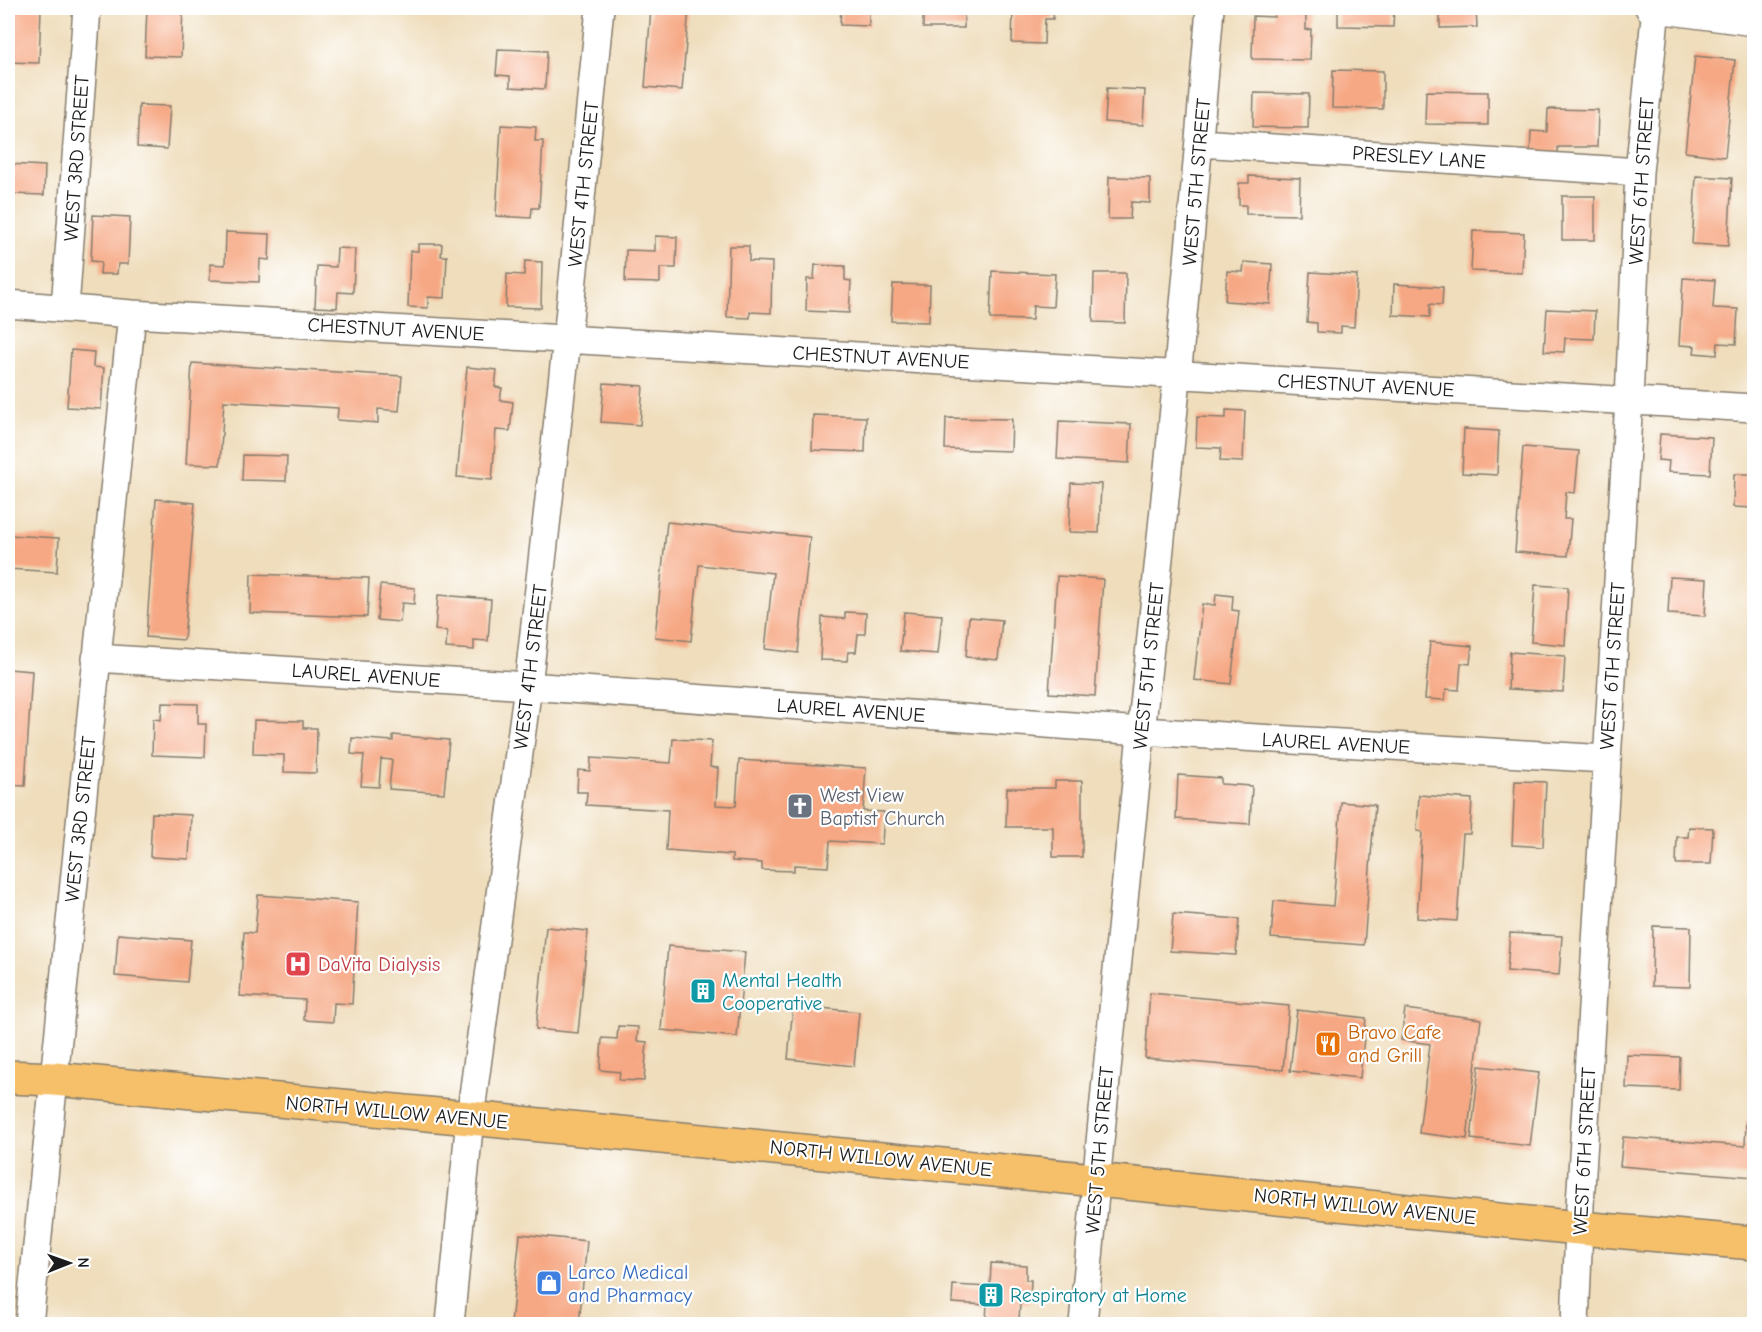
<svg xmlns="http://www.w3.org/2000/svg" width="1762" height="1332" font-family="'Comic Neue',sans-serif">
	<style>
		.building { fill: #f6a783 }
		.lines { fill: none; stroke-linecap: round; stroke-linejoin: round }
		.minor-casing { stroke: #867c6c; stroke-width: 30 }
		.major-casing { stroke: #867c6c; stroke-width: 36 }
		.minor { stroke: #fff; stroke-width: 27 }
		.major { stroke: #f6c06b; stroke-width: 33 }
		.labels { text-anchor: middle; stroke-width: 4.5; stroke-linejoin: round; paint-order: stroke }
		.street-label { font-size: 20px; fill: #1c1c1c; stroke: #fff }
		.worship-label { font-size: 20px; fill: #5b616d; stroke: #fff; text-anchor: start }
		.health-label { font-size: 20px; fill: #be3a42; stroke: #fff; text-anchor: start }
		.culture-label { font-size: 20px; fill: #0d838f; stroke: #fff; text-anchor: start }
		.food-label { font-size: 20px; fill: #c56008; stroke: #fff; text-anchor: start }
		.shop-label { font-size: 20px; fill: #366cbe; stroke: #fff; text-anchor: start }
	</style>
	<rect width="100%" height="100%" fill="#fff"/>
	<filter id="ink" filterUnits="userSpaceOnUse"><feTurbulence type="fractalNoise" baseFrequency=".0167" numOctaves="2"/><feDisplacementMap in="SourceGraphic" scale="12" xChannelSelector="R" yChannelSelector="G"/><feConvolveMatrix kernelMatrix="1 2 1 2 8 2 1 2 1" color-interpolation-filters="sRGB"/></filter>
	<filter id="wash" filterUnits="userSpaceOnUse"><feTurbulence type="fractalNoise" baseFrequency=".008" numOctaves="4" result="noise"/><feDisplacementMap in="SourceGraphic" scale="24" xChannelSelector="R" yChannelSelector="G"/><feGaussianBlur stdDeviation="1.35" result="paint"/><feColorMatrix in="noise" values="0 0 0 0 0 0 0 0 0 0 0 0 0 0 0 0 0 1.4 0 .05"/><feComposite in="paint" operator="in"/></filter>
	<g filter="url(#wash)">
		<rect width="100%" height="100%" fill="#efddbb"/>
		<g id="blocks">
			<!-- building -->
			<path class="building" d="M8,8H41L39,63L8,62Z
				M147,8H183L181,57L145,56Z
				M651,8H689L682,90L645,87Z
				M841,8H879L878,13L869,12V26L840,25Z
				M923,8H964V28H923Z
				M1013,8H1054L1053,19H1045L1044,44L1012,43Z
				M1274,8H1306V30L1311,29L1310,60L1252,59L1253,16L1274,17Z
				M1338,8H1394L1393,27L1338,26Z
				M1440,8H1476L1477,27L1440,28Z
				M498,49L547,51L545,89L510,87V76L496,75Z
				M1695,56L1735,60L1725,157L1685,152Z
				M1333,70L1383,71V109L1332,108Z
				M1107,88L1145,90L1143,125L1105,122Z
				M1426,91L1488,92V125L1425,124Z
				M1254,93L1309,94L1308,128L1253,127Z
				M139,105L170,106L167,149L137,147Z
				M1548,109L1598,110L1597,147H1558V154H1530L1531,131L1547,132Z
				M501,125L536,127L535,141H543L539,208H532L531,218L496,216Z
				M8,164L45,166L44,195L12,194L11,222H8Z
				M1249,176L1300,178L1299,215L1246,214V205H1239V183H1249Z
				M1696,176L1732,178L1728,246L1692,244Z
				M1109,177L1150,178V203L1131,202L1130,219H1108Z
				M1562,196H1595V240H1562Z
				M93,215L130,217L128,264H118L117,274H100L101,262L91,261Z
				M1473,231L1524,233L1522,273L1471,271Z
				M226,232L270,234L269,260L260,259L259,282L210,280V264L225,265Z
				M655,236L677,237L676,268H660V283L625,282L626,250L655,251Z
				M418,244H442L441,256H447L445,298L428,297V308L408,307L410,251H418Z
				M729,246H749V261L772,262L771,313L750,312V318L727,317Z
				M337,248L355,249L353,293L338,292L337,308L315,307L317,266L336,267Z
				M525,261L542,262L541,308L506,307L507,274L524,275Z
				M1244,262L1272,264L1270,304L1225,301L1227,271L1243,272Z
				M815,265L845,266V280L851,281L849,313L806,311L807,279H814Z
				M992,271L1055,274L1053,307L1033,306L1032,320L990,319Z
				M1310,272L1357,275L1354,327L1341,326V333L1317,332V323L1307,322Z
				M1094,273H1126L1125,323L1093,322Z
				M1683,278L1715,280L1713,308L1738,309L1736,344L1718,343L1717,355L1694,353L1695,346L1679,345Z
				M893,284L930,285L929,322L891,321Z
				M1394,284L1443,287L1442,305L1430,304V317L1393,315Z
				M1547,309L1595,311L1594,339L1565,338L1564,352L1544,351Z
				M71,350L94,352L93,367L104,368L101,409L67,407Z
				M192,363L402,376L399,411L378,409V423L337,420L338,408L224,401L220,465L186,464Z
				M467,367L497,370L495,387L502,388L500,400L513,402L510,431L496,430L492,480L457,477Z
				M604,383L643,386L640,425L601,422Z
				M1226,410L1245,411L1243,462L1220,461L1221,448L1196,447L1197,417L1226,418Z
				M813,415L866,417L865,452L812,450Z
				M946,418L1012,419L1011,451L945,449Z
				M1059,421L1131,424L1129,463L1057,459Z
				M1464,429L1499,431L1497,475L1462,473Z
				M1660,434L1712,437L1710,474L1668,472L1669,461L1658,460Z
				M1523,447L1579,451L1575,493L1566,492L1564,519H1571L1568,556L1515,552Z
				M243,455L287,456L286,481L242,480Z
				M1734,474H1754V508L1733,507Z
				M1071,483L1101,484L1099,533L1069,532Z
				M156,499L195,503L184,640L146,637Z
				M667,522L810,537L798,653L765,649L773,573L699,565L691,641L655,637Z
				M8,535L59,538L57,572L8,569Z
				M251,574L369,578L367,617L250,613Z
				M1057,576L1103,579L1095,696L1049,693Z
				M1670,577L1707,579L1705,616L1668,614Z
				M380,585L415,588L414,604L402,603L400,622L377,620Z
				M1535,585L1568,587L1565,645L1531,642Z
				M1216,594L1233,596L1232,610L1239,611L1231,684L1194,680L1202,604L1215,605Z
				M438,595L491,599L488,641L474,640V650L446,648L447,631L435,630Z
				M845,612L866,613L865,634H858L856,652H848L847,661L820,660L822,617L845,619Z
				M904,612L942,615L938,654L900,651Z
				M969,617L1002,620L998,660L966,657Z
				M1430,642L1472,646L1470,664L1461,663L1459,690L1446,689L1445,700L1425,699Z
				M1510,652L1565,656L1563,692L1508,689Z
				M8,669L32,671L25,786L8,785Z
				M162,703L198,704V724H206L205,757L152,755L153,719L161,720Z
				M254,720L303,721V728H317L316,773L284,772V755L253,754Z
				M393,735L449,740L444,793L389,789L392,760L381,759L379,787L361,786L364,755L351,754L352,738L393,741Z
				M673,739L712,741L710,767L718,768L716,805L736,806L739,760L866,768L863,811L884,812L882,844L830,841L828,867L794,865V871L762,870V863L732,861V855L666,850L668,810L586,805L587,792H577L578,770L590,771L591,758L671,763Z
				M1178,775L1221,778V784L1252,786L1250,824L1176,819Z
				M1055,781H1082V857H1053V827H1006L1007,788H1055Z
				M1515,781L1546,782L1543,847L1512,845Z
				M1419,795L1472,799L1470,834H1463L1457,921L1417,918L1422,832L1417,831Z
				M1341,802L1375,805L1364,945L1271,938L1274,901L1333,906Z
				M152,813L191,815L189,859L150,857Z
				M1689,827L1713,828L1711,864H1676L1677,837H1688Z
				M258,895L358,902L352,1004L334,1003L333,1022L304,1020L305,1000L240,996L244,932L255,933Z
				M1173,914L1239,919L1236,955L1170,951Z
				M1653,926L1691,927L1690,987L1652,986Z
				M546,927L588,931L578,1033L536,1029Z
				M1510,933L1562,936L1559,975L1507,971Z
				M118,934L191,940L187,982L115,976Z
				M668,946L745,952L737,1037L661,1030Z
				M1150,993L1289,1006L1283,1070L1145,1058Z
				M793,1005L859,1012L854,1066L788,1059Z
				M1405,1009L1481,1019L1467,1139L1419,1133L1430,1044L1401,1040Z
				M1297,1010L1366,1018L1360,1078L1290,1071Z
				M618,1026L638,1027L637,1041L647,1042L644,1081L619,1080L620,1072L600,1070L602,1038L617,1039Z
				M1627,1055L1680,1057L1679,1090L1626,1088Z
				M1479,1066L1539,1073L1530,1146L1471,1139Z
				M1746,1121L1754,1122V1177L1620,1166L1623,1137L1745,1146Z
				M520,1234L587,1241L579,1324H511Z
				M991,1263L1026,1265V1280H1031L1030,1303H1020L1019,1321L986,1319L987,1305L952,1303L953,1285L990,1287Z"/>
		</g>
	</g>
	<g filter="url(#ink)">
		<use href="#blocks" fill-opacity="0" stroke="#867c6c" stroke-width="1.5"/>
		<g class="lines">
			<!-- minor casing -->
			<g class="minor-casing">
				<path id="minor" d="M1649,8L1754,22
					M1200,143L1639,172
					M8,304L132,314L1754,408
					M65,308L87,8
					M96,658L528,686L1141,731L1606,759
					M29,1324L132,314
					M450,1324L470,1118L528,686L567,339L600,8
					M1083,1324C1122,885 1175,447 1210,8
					M1575,1324L1580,1205L1629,400L1639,172L1656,8"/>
			</g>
			<!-- major casing -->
			<g class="major-casing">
				<path id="major" d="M8,1077L54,1079L470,1118L1579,1228L1754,1243"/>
			</g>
			<!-- minor -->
			<use href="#minor" class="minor"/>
			<!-- major -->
			<use href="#major" class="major"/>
		</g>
	</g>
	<!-- icons -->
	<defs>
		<g id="church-square" transform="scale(1.35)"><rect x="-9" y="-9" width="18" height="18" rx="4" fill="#6b7280" stroke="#fff"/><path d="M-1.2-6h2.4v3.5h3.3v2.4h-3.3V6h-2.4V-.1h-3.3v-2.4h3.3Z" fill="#fff"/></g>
		<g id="hospital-square" transform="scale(1.35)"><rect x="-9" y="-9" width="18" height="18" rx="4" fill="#e0444e" stroke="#fff"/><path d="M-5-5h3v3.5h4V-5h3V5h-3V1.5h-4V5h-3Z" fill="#fff"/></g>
		<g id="building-square" transform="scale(1.35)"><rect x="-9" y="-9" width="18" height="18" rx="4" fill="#0f9aa8" stroke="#fff"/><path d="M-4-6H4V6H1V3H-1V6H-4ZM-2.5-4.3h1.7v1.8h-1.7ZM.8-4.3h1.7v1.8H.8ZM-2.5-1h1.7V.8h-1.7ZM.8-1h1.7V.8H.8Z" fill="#fff"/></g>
		<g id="restaurant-square" transform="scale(1.35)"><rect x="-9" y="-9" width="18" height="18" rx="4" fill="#e8710a" stroke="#fff"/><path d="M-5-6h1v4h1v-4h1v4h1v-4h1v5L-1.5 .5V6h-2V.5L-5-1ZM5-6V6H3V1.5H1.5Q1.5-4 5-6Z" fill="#fff"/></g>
		<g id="shop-square" transform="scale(1.35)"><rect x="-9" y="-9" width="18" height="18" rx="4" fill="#3f7fe0" stroke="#fff"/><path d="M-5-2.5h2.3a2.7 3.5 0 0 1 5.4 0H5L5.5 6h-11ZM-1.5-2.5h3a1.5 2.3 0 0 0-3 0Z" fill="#fff"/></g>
	</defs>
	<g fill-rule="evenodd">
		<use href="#church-square" x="800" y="806"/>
		<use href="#hospital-square" x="298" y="964"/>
		<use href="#building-square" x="703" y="991"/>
		<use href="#restaurant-square" x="1328" y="1044"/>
		<use href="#shop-square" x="549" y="1283"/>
		<use href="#building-square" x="991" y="1295"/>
	</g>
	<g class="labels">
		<!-- street labels -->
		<g class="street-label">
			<text transform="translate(1419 157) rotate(4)" y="7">PRESLEY LANE</text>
			<text transform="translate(76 158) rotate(-86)" y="7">WEST 3RD STREET</text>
			<text transform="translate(1641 181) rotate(-86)" y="7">WEST 6TH STREET</text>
			<text transform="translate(1196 182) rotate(-85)" y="7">WEST 5TH STREET</text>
			<text transform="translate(583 184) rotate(-84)" y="7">WEST 4TH STREET</text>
			<text transform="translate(396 329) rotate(3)" y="7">CHESTNUT AVENUE</text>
			<text transform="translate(881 357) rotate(3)" y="7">CHESTNUT AVENUE</text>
			<text transform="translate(1366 385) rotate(3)" y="7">CHESTNUT AVENUE</text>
			<text transform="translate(1148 666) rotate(-84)" y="7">WEST 5TH STREET</text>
			<text transform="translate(1612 666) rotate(-86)" y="7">WEST 6TH STREET</text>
			<text transform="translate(530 667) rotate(-83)" y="7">WEST 4TH STREET</text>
			<text transform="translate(366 675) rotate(4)" y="7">LAUREL AVENUE</text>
			<text transform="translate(851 710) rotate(4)" y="7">LAUREL AVENUE</text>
			<text transform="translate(1336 743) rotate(3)" y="7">LAUREL AVENUE</text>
			<text transform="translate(80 819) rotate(-84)" y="7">WEST 3RD STREET</text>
			<text transform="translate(397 1112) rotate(5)" y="7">NORTH WILLOW AVENUE</text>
			<text transform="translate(1099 1150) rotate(-85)" y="7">WEST 5TH STREET</text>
			<text transform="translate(1584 1151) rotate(-87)" y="7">WEST 6TH STREET</text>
			<text transform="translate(881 1158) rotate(6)" y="7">NORTH WILLOW AVENUE</text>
			<text transform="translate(1365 1206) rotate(6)" y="7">NORTH WILLOW AVENUE</text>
		</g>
		<!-- worship labels -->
		<g class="worship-label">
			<text x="820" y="802">West View<tspan x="820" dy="23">Baptist Church</tspan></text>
		</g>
		<!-- health labels -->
		<g class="health-label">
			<text x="318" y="971">DaVita Dialysis</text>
		</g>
		<!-- culture labels -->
		<g class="culture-label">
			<text x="722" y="987">Mental Health<tspan x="722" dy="23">Cooperative</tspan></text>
			<text x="1010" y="1302">Respiratory at Home</text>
		</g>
		<!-- food labels -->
		<g class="food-label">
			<text x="1348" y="1039">Bravo Cafe<tspan x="1348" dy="23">and Grill</tspan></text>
		</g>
		<!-- shop labels -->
		<g class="shop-label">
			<text x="568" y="1279">Larco Medical<tspan x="568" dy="23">and Pharmacy</tspan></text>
		</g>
	</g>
	<!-- margin -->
	<rect width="1762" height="1332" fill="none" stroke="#fff" stroke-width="30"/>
	<!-- north arrow -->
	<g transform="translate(69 1263) rotate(89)" stroke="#ffffff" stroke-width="4.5" paint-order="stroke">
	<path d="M0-4.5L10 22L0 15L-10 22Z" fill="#1c1c1c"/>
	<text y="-9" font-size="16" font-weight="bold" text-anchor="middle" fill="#1c1c1c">N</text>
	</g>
</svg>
